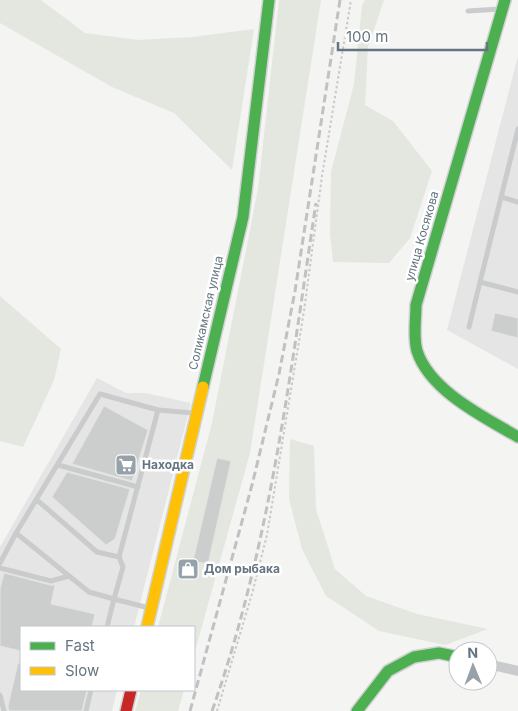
<svg xmlns="http://www.w3.org/2000/svg" width="518" height="711" font-family="Inter,sans-serif">
	<style>
		.built { fill: #e4e5e4 }
		.green { fill: #e4e6e0 }
		.building { fill: #cccecd; stroke: #e3e3e2 }
		.lines { fill: none; stroke-linecap: round; stroke-linejoin: round }
		.fast-casing { stroke: #d0d1d2; stroke-width: 14 }
		.slow-casing { stroke: #d0d1d2; stroke-width: 14 }
		.jam-casing { stroke: #d0d1d2; stroke-width: 14 }
		.path { stroke: #c8c9c8; stroke-width: 2; stroke-dasharray: 2.5 2.5; stroke-linecap: butt }
		.lane { stroke: #cacbcc; stroke-width: 5 }
		.street { stroke: #cacbcc; stroke-width: 10 }
		.fast { stroke: #4caf50; stroke-width: 11 }
		.slow { stroke: #ffc107; stroke-width: 11 }
		.jam { stroke: #c62828; stroke-width: 11 }
		.rail { stroke: #c0c1c2; stroke-width: 3; stroke-dasharray: 8 4; stroke-linecap: butt }
		.labels { text-anchor: middle; stroke-width: 5; stroke-linejoin: round; paint-order: stroke }
		.street-label { font-size: 12px; fill: #647581; stroke: #fff }
		.poi-label { font-size: 12px; font-weight: bold; fill: #647581; stroke: #fff; text-anchor: start }
	</style>
	<rect width="100%" height="100%" fill="#f4f4f2"/>
	<!-- built -->
	<path class="built" d="M518,56V369L447,330Z
		M97,378L126,393H145L191,403L134,627H21V690H117L112,711H0V547Z"/>
	<!-- green -->
	<path class="green" d="M0,0H41L85,33L138,40L193,37L254,29L232,170L174,113L112,87L0,23Z
		M279,0H321L250,453L194,655V627H158L212,423L258,189Z
		M365,0H384L368,47L365,105L393,121L432,171L410,238L389,263L333,262L330,233L331,172L354,84L362,6Z
		M0,296L61,349L54,380L23,447L0,441Z
		M290,439L314,446L316,509L335,569L366,596L417,614L488,629L445,645L379,631L326,596L302,549L289,499Z
		M141,690H184L178,711H135Z"/>
	<!-- building -->
	<path class="building" d="M495,313L518,318V338L491,331Z
		M104,406L148,430L132,481L72,464Z
		M217,458L231,461L208,564L193,561Z
		M67,472L130,489L115,539L106,545L52,497Z
		M4,573L50,585H55L51,604L95,614L92,627H21V651L0,646V589Z
		M18,663H21V690H87L82,711H9L8,706Z"/>
	<g class="lines">
		<!-- fast casing -->
		<g class="fast-casing">
			<path id="fast" d="M505,0L416,305C416,319 413,337 417,351C430,391 484,417 518,437
				M203,387L243,217L269,0
				M357,711L388,671L414,657L439,653L458,657"/>
		</g>
		<!-- slow casing -->
		<g class="slow-casing">
			<path id="slow" d="M147,627L203,387"/>
		</g>
		<!-- jam casing -->
		<g class="jam-casing">
			<path id="jam" d="M126,711L131,690"/>
		</g>
		<!-- path -->
		<path class="path" d="M217,711L252,594L267,535L304,311L322,176L351,0"/>
		<!-- lane -->
		<path class="lane" d="M468,11L500,9
			M501,197L518,202
			M480,282L518,129
			M469,327L480,282L518,292
			M158,410L100,394L16,533L89,592L114,599L123,567L119,557L158,410L193,413
			M58,465L138,487
			M37,500L97,552L119,557
			M0,563L16,533
			M0,568L51,581L69,576
			M107,627L114,599L149,608
			M0,695L4,711
			M86,711L91,690"/>
		<!-- street -->
		<path class="street" d="M488,664L518,671"/>
		<!-- fast -->
		<use href="#fast" class="fast"/>
		<!-- slow -->
		<use href="#slow" class="slow"/>
		<!-- jam -->
		<use href="#jam" class="jam"/>
		<!-- rail -->
		<path class="rail" d="M190,711L252,485L279,374L295,291L340,0
			M212,711C270,547 290,374 316,203"/>
	</g>
	<!-- icons -->
	<defs>
		<g id="supermarket-square" transform="scale(1.125)"><rect x="-9" y="-9" width="18" height="18" rx="4" fill="#96a1a9" stroke="#fff"/><path d="M-6-5.5h2.5l.6 2H6L4.5 2H-2.5L-4.4-4H-6ZM-1.5 3.2a1.3 1.3 0 1 0 .1 0ZM3 3.2a1.3 1.3 0 1 0 .1 0Z" fill="#fff"/></g>
		<g id="shop-square" transform="scale(1.125)"><rect x="-9" y="-9" width="18" height="18" rx="4" fill="#96a1a9" stroke="#fff"/><path d="M-5-2.5h2.3a2.7 3.5 0 0 1 5.4 0H5L5.5 6h-11ZM-1.5-2.5h3a1.5 2.3 0 0 0-3 0Z" fill="#fff"/></g>
	</defs>
	<g fill-rule="evenodd">
		<use href="#supermarket-square" x="126" y="465"/>
		<use href="#shop-square" x="188" y="569"/>
	</g>
	<g class="labels">
		<!-- street labels -->
		<g class="street-label">
			<text transform="translate(422 236) rotate(-74)" y="4">улица Косякова</text>
			<text transform="translate(206 313) rotate(-77)" y="4">Соликамская улица</text>
		</g>
		<!-- poi labels -->
		<g class="poi-label">
			<text x="142" y="469">Находка</text>
			<text x="204" y="573">Дом рыбака</text>
		</g>
	</g>
	<!-- legend -->
	<rect x="20" y="626" width="175" height="65" fill="#ffffff" stroke="#c1c8cd"/>
	<rect x="30" y="642" width="25" height="8" fill="#4caf50" stroke="#c1c8cd"/>
	<text x="65" y="651" font-size="15" fill="#647581">Fast</text>
	<rect x="30" y="667" width="25" height="8" fill="#ffc107" stroke="#c1c8cd"/>
	<text x="65" y="676" font-size="15" fill="#647581">Slow</text>
	<!-- north arrow -->
	<g transform="translate(473 666) rotate(359)"><circle r="24" fill="#ffffff" stroke="#c1c8cd"/>
	<path d="M0-4L9 19L0 12L-9 19Z" fill="#96a1a9"/>
	<text y="-8" font-size="14" font-weight="bold" text-anchor="middle" fill="#647581">N</text>
	</g>
	<!-- scale -->
	<path d="M338 42v8h149v-8" fill="none" stroke="#647581" stroke-width="2.5"/>
	<text x="346" y="42" font-size="15" fill="#647581" stroke="#ffffff" stroke-width="4" paint-order="stroke">100 m</text>
</svg>
